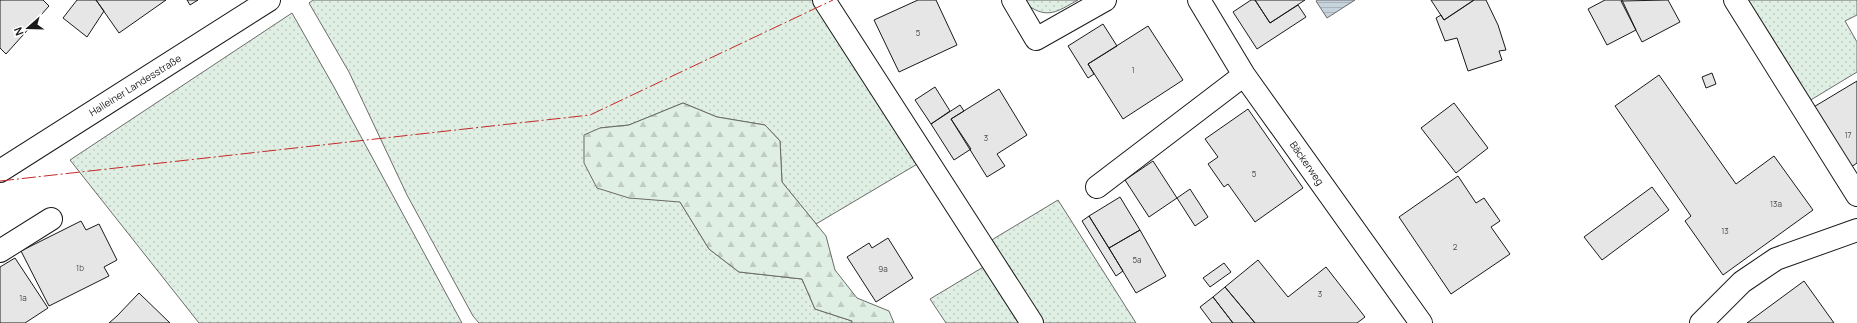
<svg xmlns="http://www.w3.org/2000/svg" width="1857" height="323" font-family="Manrope,sans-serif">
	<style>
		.grass { fill: url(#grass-dots); stroke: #6a6a6a }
		.forest { fill: url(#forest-firs); stroke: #6a6a6a }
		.water { fill: url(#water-rules); stroke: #6a6a6a }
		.building { fill: #e6e6e6; stroke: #1a1a1a }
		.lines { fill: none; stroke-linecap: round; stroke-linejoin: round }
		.minor-casing { stroke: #1a1a1a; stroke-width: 24 }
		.major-casing { stroke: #1a1a1a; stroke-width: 24 }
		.minor { stroke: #fff; stroke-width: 22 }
		.major { stroke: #fff; stroke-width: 22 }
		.power { stroke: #c62828; stroke-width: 1; stroke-dasharray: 14 3 2 3; stroke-linecap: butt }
		.labels { text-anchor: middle; stroke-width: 3; stroke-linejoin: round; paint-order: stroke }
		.number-label { font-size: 8px; fill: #4d4d4d }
		.street-label { font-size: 10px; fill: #1a1a1a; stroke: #fff }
	</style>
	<defs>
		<pattern id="grass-dots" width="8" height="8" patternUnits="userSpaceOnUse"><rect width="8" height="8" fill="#e0efe3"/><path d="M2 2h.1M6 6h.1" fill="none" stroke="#c0ccc2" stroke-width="1.8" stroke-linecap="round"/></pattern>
		<pattern id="forest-firs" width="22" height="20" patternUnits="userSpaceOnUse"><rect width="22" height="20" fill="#e0efe3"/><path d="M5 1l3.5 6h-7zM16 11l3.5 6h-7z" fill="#c0ccc2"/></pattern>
		<pattern id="water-rules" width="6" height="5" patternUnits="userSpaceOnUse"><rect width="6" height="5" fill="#c6d2dc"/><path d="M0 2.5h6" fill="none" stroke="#aab4bc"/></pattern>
	</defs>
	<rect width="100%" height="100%" fill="#fff"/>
	<!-- grass -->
	<path class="grass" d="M313,0H812L919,163L816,224L782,182L780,141L765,125L717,117L683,103L629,125L600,128L680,202L709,249L739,272L802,279L815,309L852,321V323H479L473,316L407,195L349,72L309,3Z
		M1022,0H1078C1061,9 1050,19 1032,8C1028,6 1025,4 1022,0Z
		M1745,0H1857V15L1845,21L1857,42V72L1809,101Z
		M292,13L334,87L462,323H199L70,160Z
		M1058,200L1136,323H1041L990,241Z
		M985,266L1021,323H946L930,299Z"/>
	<!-- forest -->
	<path class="forest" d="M683,103L717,117L765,125L780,141L782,182L826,236L835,270L857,298L889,311L894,323H852V321L815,309L802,279L739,272L709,249L680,202L629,198L597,188L584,163V135L600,128L629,125Z"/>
	<!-- water -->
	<path class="water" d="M1318,0H1355L1327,18L1316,1Z"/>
	<!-- building -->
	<path class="building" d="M0,0H43L49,6L6,54L0,48Z
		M77,0H96L104,11L87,37L63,18Z
		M96,0H166L119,33Z
		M187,0H198L190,5Z
		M918,0H936L957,45L899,72L874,20Z
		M1251,0H1255L1270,23L1298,5L1306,17L1257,49L1233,12Z
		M1255,0H1305L1270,23Z
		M1431,0H1474L1444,20Z
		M1474,0H1486L1498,25L1506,50L1499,51L1502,60L1468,71L1457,38L1445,41L1436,18L1441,15L1444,20Z
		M1605,0H1622L1636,30L1607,45L1588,9Z
		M1668,0L1680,22L1642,42L1621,1Z
		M1103,24L1117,46L1088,64L1094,74L1088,78L1068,46Z
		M1148,26L1183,80L1123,119L1088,64Z
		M1712,73L1716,84L1706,88L1702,77Z
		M1659,75L1736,184L1774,156L1813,210L1723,275L1685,221L1691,216L1615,106Z
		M1857,81V163L1848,169L1812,108Z
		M935,87L950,111L931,124L915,100Z
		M999,89L1027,135L997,154L1005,166L987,177L951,119Z
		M1454,103L1488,148L1456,173L1421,128Z
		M960,105L964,111L951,119L971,149L954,160L931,124Z
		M1248,109L1303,188L1255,222L1228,184L1224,187L1208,164L1218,157L1205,139Z
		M1153,161L1177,198L1149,217L1125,180Z
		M1458,176L1476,203L1484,198L1500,221L1491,227L1510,254L1451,294L1399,217Z
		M1652,187L1669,210L1602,260L1584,237Z
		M1190,189L1208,217L1195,226L1177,198Z
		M1120,197L1140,230L1109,248L1089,216Z
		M1089,216L1123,271L1116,276L1082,221Z
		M81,221L86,230L99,224L117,260L104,267L109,276L49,306L21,251Z
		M1140,230L1166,276L1136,293L1109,248Z
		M888,238L913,278L876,302L847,257L869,243L872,248Z
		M15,258L48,308L25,323H0V267Z
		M1258,260L1288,297L1326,267L1365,317L1357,323H1255L1225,287Z
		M1224,263L1231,272L1210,287L1203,278Z
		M1804,281L1834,323H1747Z
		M1225,287L1255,323H1233L1213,297Z
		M139,293L170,323H109L117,316Z
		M1213,297L1233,323H1212L1200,307Z"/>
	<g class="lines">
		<!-- minor casing -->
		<g class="minor-casing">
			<path id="minor" d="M824,0L1032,323
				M1013,0L1036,39L1105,0
				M1199,0L1244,75L1421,323
				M1735,0L1857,195
				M1097,187L1244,75
				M0,251L51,219
				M1701,323L1742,282L1776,259L1857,230"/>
		</g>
		<!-- major casing -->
		<g class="major-casing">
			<path id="major" d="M0,171L269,0"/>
		</g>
		<!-- minor -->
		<use href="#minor" class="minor"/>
		<!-- major -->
		<use href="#major" class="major"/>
		<!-- power -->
		<path class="power" d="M0,181L590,115L833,0"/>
	</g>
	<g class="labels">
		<!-- number labels -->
		<g class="number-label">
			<text x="918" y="36">5</text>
			<text x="1133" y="73">1</text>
			<text x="1848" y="138">17</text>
			<text x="986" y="141">3</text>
			<text x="1254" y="177">5</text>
			<text x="1776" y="207">13a</text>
			<text x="1725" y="234">13</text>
			<text x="1455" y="250">2</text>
			<text x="1137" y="263">5a</text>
			<text x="80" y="271">1b</text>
			<text x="883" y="272">9a</text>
			<text x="1320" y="297">3</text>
			<text x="23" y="301">1a</text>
		</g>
		<!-- street labels -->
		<g class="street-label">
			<text transform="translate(135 85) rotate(-32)" y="4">Halleiner Landesstraße</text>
			<text transform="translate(1307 163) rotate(55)" y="4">Bäckerweg</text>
		</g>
	</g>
	<!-- north arrow -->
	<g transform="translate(28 28) rotate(250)" stroke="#ffffff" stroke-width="3" paint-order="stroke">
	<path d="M0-3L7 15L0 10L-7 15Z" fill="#1a1a1a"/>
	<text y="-6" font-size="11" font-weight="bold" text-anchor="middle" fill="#1a1a1a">N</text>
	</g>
</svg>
